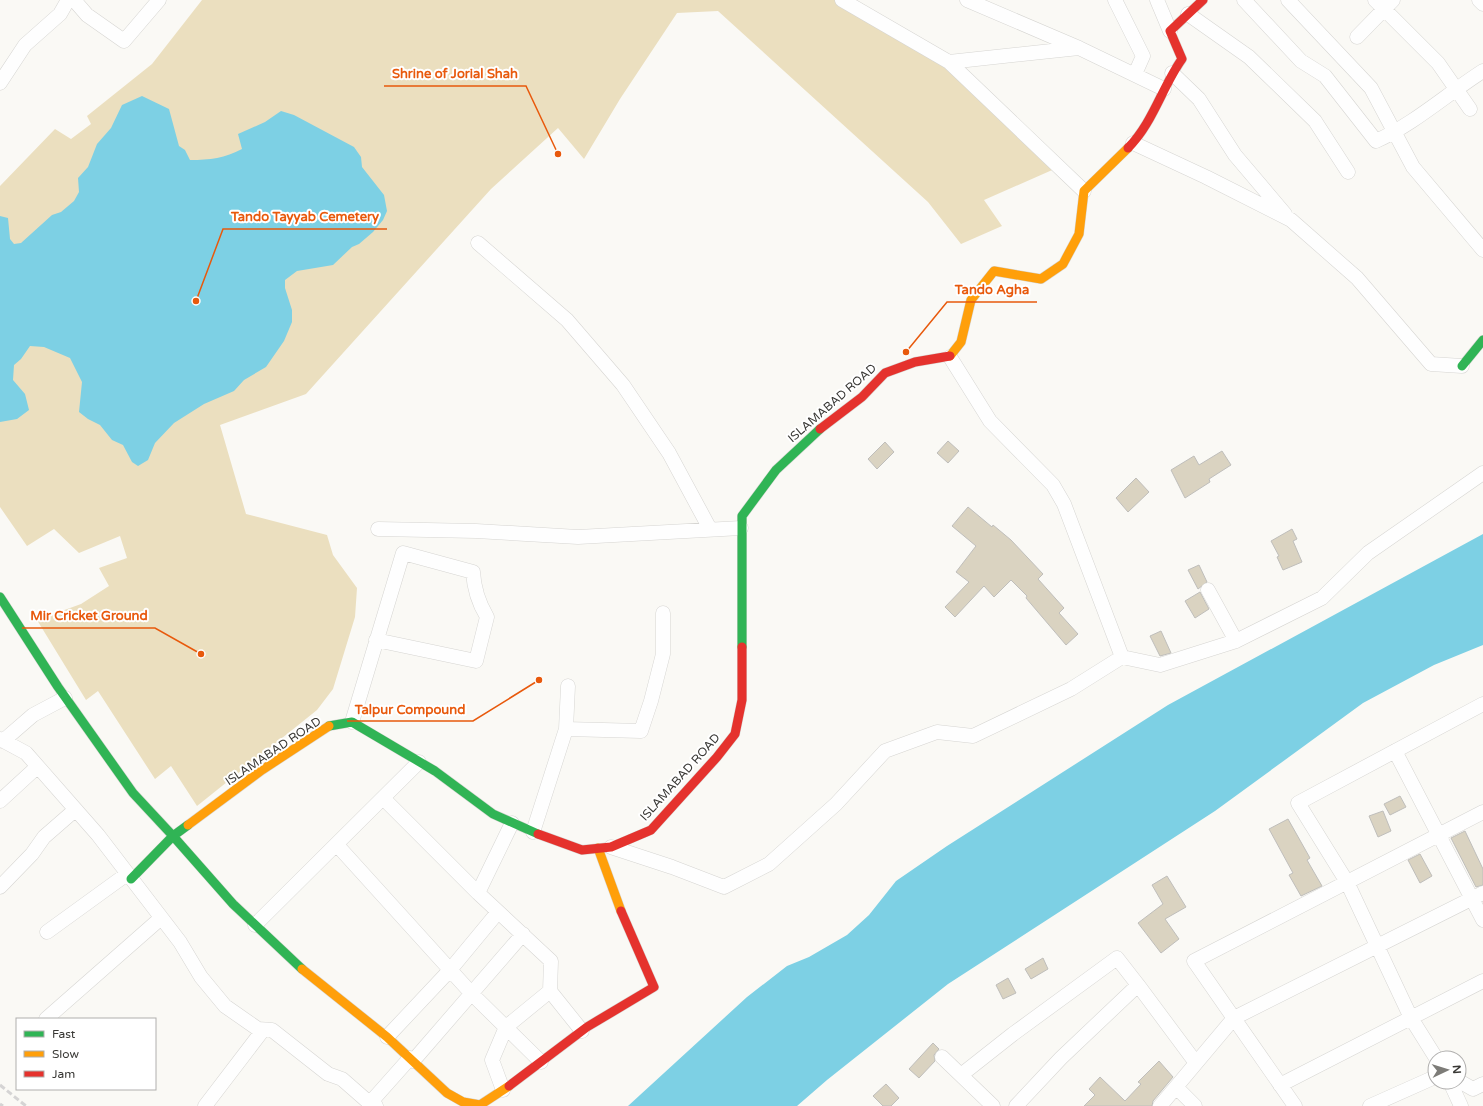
<svg xmlns="http://www.w3.org/2000/svg" width="1483" height="1106" font-family="'Varela Round',sans-serif">
	<style>
		.green { fill: #ebdfbf }
		.water { fill: #7dd0e4 }
		.building { fill: #dad3c1; stroke: #bfbebb }
		.lines { fill: none; stroke-linecap: round; stroke-linejoin: round }
		.street-casing { stroke: #d6d5d2; stroke-width: 15 }
		.fast-casing { stroke: #d6d5d2; stroke-width: 10 }
		.slow-casing { stroke: #d6d5d2; stroke-width: 10 }
		.jam-casing { stroke: #d6d5d2; stroke-width: 10 }
		.street { stroke: #fefefe; stroke-width: 14 }
		.fast { stroke: #30b455; stroke-width: 9 }
		.slow { stroke: #ff9f0a; stroke-width: 9 }
		.jam { stroke: #e5322d; stroke-width: 9 }
		.rail { stroke: #d5d4d4; stroke-width: 3; stroke-dasharray: 6 3; stroke-linecap: butt }
		.labels { text-anchor: middle; stroke-width: 4; stroke-linejoin: round; paint-order: stroke }
		.street-label { font-size: 12px; fill: #393835; stroke: #fff }
		.leader { fill: none; stroke: #e8590c; stroke-width: 1.5 }
		.callout-dot { fill: #e8590c; stroke: #fff; stroke-width: 1.5 }
		.callout-label { font-size: 13px; text-anchor: middle; font-weight: bold; fill: #e8590c; stroke: #fff; stroke-width: 4; stroke-linejoin: round; paint-order: stroke }
	</style>
	<rect width="100%" height="100%" fill="#faf9f5"/>
	<!-- green -->
	<path class="green" d="M202,0H839L949,62L1059,167L984,200L1002,226L961,244L928,202L718,11L677,13L620,99L584,159L558,128L491,189L306,394L220,425L246,514L327,535L333,555L357,588L355,617L333,689L317,710L197,806L171,766L155,779L98,691L86,700L37,620L81,604L109,586L99,568L127,558L120,536L79,553L54,529L27,546L0,507V186L55,129L71,139L91,124L87,116L152,64Z"/>
	<!-- water -->
	<path class="water" d="M142,96L169,109L179,146L185,150L190,160C210,160 225,158 242,149L238,134L265,122L281,111L294,115L354,147L361,157L362,167L384,195L387,211L383,220L373,232L359,244L352,247L333,265L297,271L285,280V288L292,310V322L284,341L266,367L244,380L234,391L204,404L174,423L155,443L148,460L138,466L132,462L123,445L112,440L100,425L88,419L79,412L82,382L70,358L44,347L30,346L21,359L14,365L13,380L25,394L29,410L17,419L0,422V216L8,218L10,239L14,244L21,243L52,215L61,212L74,201L79,192L78,178L88,167L97,144L111,128L122,105Z
		M1483,534V645L1434,665L1363,703L1215,811L948,984L827,1080L797,1106H628L747,997L787,966L809,957L847,935L869,915L896,881L947,846L1168,705Z"/>
	<!-- building -->
	<path class="building" d="M948,441L959,451L948,463L937,453Z
		M885,442L894,452L877,469L868,459Z
		M1222,451L1231,465L1209,479L1210,482L1185,498L1171,470L1194,456L1199,465Z
		M1136,478L1149,492L1128,512L1116,498Z
		M968,507L992,527L993,525L1011,540L1043,574L1038,579L1064,608L1059,613L1078,634L1066,645L1026,598L1027,596L1011,580L994,597L984,586L955,617L945,607L969,582L956,572L976,546L952,526Z
		M1292,529L1297,539L1293,541L1302,562L1283,570L1277,557L1279,556L1271,541Z
		M1199,565L1207,582L1198,589L1188,570Z
		M1200,592L1209,609L1195,618L1185,601Z
		M1161,631L1171,653L1160,656L1150,636Z
		M1400,796L1406,807L1390,815L1384,804Z
		M1383,811L1391,831L1378,837L1369,816Z
		M1288,819L1310,858L1307,860L1322,886L1301,896L1289,875L1293,873L1269,829Z
		M1465,831L1483,869V885L1476,887L1451,838Z
		M1420,854L1432,876L1420,883L1408,860Z
		M1167,876L1186,907L1165,919L1179,939L1161,953L1138,923L1163,904L1152,885Z
		M1043,958L1048,969L1031,979L1025,969Z
		M1008,978L1016,993L1003,999L996,985Z
		M933,1043L939,1049L934,1055L935,1061L919,1078L909,1069Z
		M1159,1061L1173,1077L1153,1101L1152,1106H1084L1095,1095L1089,1089L1100,1077L1125,1101L1141,1084L1138,1082Z
		M886,1084L899,1098L891,1106H883L873,1096Z"/>
	<g class="lines">
		<!-- street casing -->
		<g class="street-casing">
			<path id="street" d="M74,0L87,15L124,41L159,0
				M842,0L949,62L1079,48
				M967,0L1079,48L1164,89
				M1115,0L1143,56L1135,74
				M1157,0L1170,31
				M1244,0L1301,61L1325,76L1376,141C1414,124 1447,94 1483,71
				M1288,0L1371,88L1413,167L1483,250
				M1375,0L1438,63L1470,109
				M1479,0L1483,4
				M1188,14L1249,57L1315,121L1348,172
				M1357,37L1393,0
				M949,62L1084,191
				M1172,73L1199,99L1235,155L1285,214
				M0,83L25,45L60,14L68,0
				M1133,143L1206,177L1291,220L1357,278L1431,364L1462,366
				M478,243L567,320L623,385L669,453L710,529
				M950,357L990,421L1053,485L1064,504L1122,657L1160,665L1236,641L1322,598L1368,553L1483,473
				M378,529L476,531L578,537L741,528
				M1208,590L1236,641
				M352,722L403,553L473,572C474,589 478,602 487,617L476,661L376,640
				M566,729L641,731L651,701L663,654V613
				M0,739L26,753L98,835L180,942L201,977L225,1006L258,1029L272,1030L328,1074L342,1079L366,1100L376,1106
				M3,741L33,715L65,698
				M1395,751L1483,920
				M384,799L478,893L551,961L550,991L582,1031
				M0,801L37,767
				M533,832L566,729L568,686
				M337,845L472,994L541,1062
				M611,847L672,867L724,887L769,864L836,804L885,751L937,732L973,736L1071,689L1122,657
				M0,887L32,854L44,837L75,810
				M478,893L512,823
				M255,925L419,762
				M47,932L127,874
				M46,1019L161,918
				M387,1037L450,970L498,912
				M942,1057L993,1106
				M1436,1058L1411,1018L1347,882L1298,803L1483,704
				M413,1061L523,934
				M961,1075L1013,1034L1117,958L1138,985
				M1459,1081L1473,1089L1483,1084
				M1450,1082L1461,1106
				M1280,1085L1483,981
				M1176,1087L1195,1106
				M503,1090L492,1060L506,1027L550,991
				M370,1103L410,1058
				M205,1106L263,1030
				M1016,1106L1061,1058L1138,985L1196,1063
				M1160,1106L1234,1018L1483,893
				M1295,1106L1194,961L1483,812
				M1370,1106L1435,1077"/>
		</g>
		<!-- fast casing -->
		<g class="fast-casing">
			<path id="fast" d="M1462,366L1483,340
				M0,597L58,687L133,793L173,836L188,825
				M742,647V516L776,470L820,429
				M329,726L352,722L435,771L493,814L538,834
				M131,879L173,836L233,904L302,969"/>
		</g>
		<!-- slow casing -->
		<g class="slow-casing">
			<path id="slow" d="M950,356L961,342L971,300L994,271L1041,279L1063,264L1079,234L1084,191L1128,148
				M188,825L262,770L329,726
				M598,848L621,911
				M302,969L387,1037L447,1093L463,1102L480,1105L509,1086"/>
		</g>
		<!-- jam casing -->
		<g class="jam-casing">
			<path id="jam" d="M1128,148C1153,123 1162,87 1182,59L1170,31L1203,0
				M820,429L862,397L885,373L915,362L950,356
				M538,834L582,850L611,847L651,830L717,757L735,734L742,700V647
				M509,1086L587,1027L654,987L621,911"/>
		</g>
		<!-- street -->
		<use href="#street" class="street"/>
		<!-- fast -->
		<use href="#fast" class="fast"/>
		<!-- slow -->
		<use href="#slow" class="slow"/>
		<!-- jam -->
		<use href="#jam" class="jam"/>
		<!-- rail -->
		<path class="rail" d="M0,1085L26,1106
			M0,1104L3,1106"/>
	</g>
	<g class="labels">
		<!-- street labels -->
		<g class="street-label">
			<text transform="translate(832 403) rotate(-41)" y="4">ISLAMABAD ROAD</text>
			<text transform="translate(273 751) rotate(-34)" y="4">ISLAMABAD ROAD</text>
			<text transform="translate(680 777) rotate(-48)" y="4">ISLAMABAD ROAD</text>
		</g>
	</g>
	<!-- callouts -->
	<path class="leader" d="M558 154L526 86H384M196 301L223 229H387M906 352L947 302H1037M201 654L155 628H22M539 680L473 721H347"/>
	<g class="callout-dot">
		<circle cx="558" cy="154" r="4"/>
		<circle cx="196" cy="301" r="4"/>
		<circle cx="906" cy="352" r="4"/>
		<circle cx="201" cy="654" r="4"/>
		<circle cx="539" cy="680" r="4"/>
	</g>
	<g class="callout-label">
		<text x="455" y="78">Shrine of Jorial Shah</text>
		<text x="305" y="221">Tando Tayyab Cemetery</text>
		<text x="992" y="294">Tando Agha</text>
		<text x="89" y="620">Mir Cricket Ground</text>
		<text x="410" y="714">Talpur Compound</text>
	</g>
	<!-- legend -->
	<rect x="16" y="1018" width="140" height="72" fill="#ffffff" stroke="#b0afae"/>
	<rect x="24" y="1031" width="20" height="6" fill="#30b455" stroke="#b0afae"/>
	<text x="52" y="1038" font-size="12" fill="#393835">Fast</text>
	<rect x="24" y="1051" width="20" height="6" fill="#ff9f0a" stroke="#b0afae"/>
	<text x="52" y="1058" font-size="12" fill="#393835">Slow</text>
	<rect x="24" y="1071" width="20" height="6" fill="#e5322d" stroke="#b0afae"/>
	<text x="52" y="1078" font-size="12" fill="#393835">Jam</text>
	<!-- north arrow -->
	<g transform="translate(1447 1070) rotate(86)"><circle r="19" fill="#ffffff" stroke="#b0afae"/>
	<path d="M0-3L7 15L0 10L-7 15Z" fill="#7d7c78"/>
	<text y="-6" font-size="11" font-weight="bold" text-anchor="middle" fill="#393835">N</text>
	</g>
</svg>
